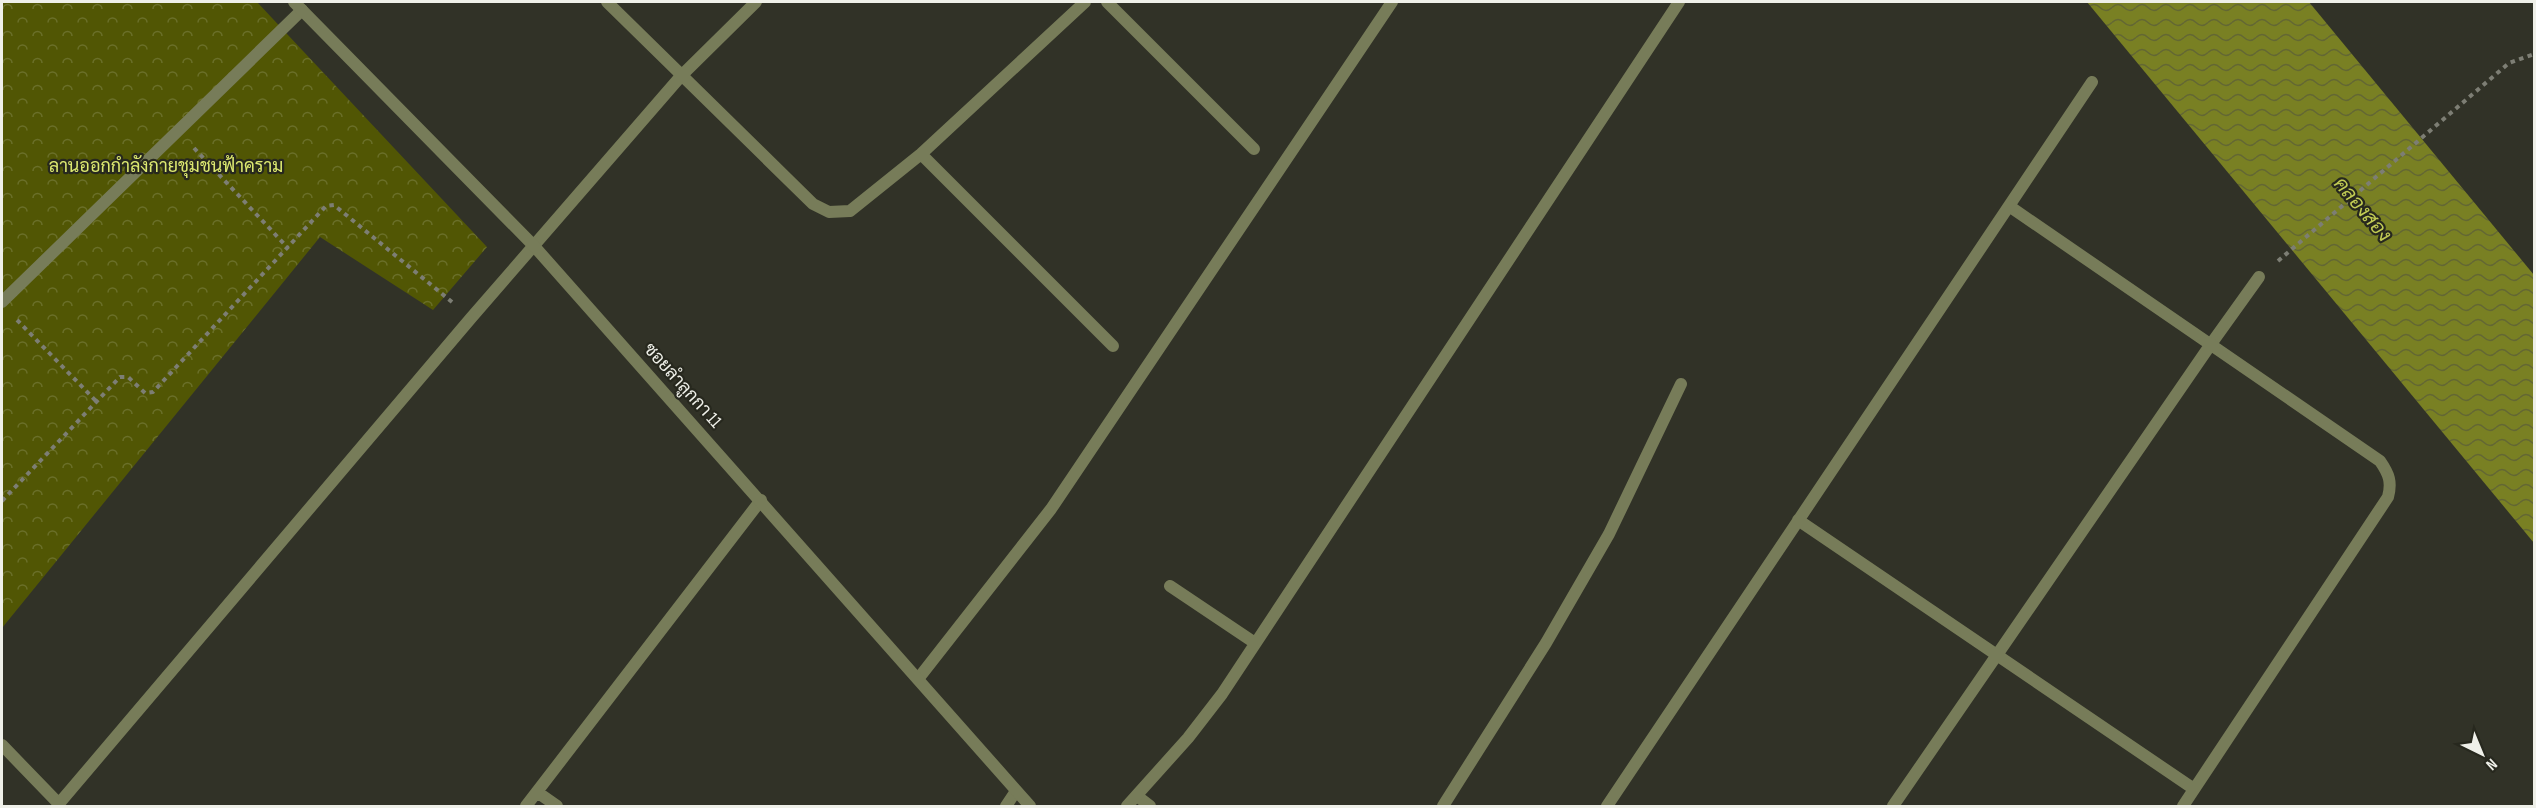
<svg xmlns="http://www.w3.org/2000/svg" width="2536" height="808" font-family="'Sofia Sans Condensed',Sarabun,sans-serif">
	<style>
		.park { fill: url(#park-crowns) }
		.water { fill: url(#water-waves) }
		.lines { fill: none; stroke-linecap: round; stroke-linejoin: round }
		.path { stroke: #7d7e74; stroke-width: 4; stroke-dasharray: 4.5 4.5; stroke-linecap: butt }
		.service { stroke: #777c59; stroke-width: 12 }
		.pedestrian { stroke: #777c59; stroke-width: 12 }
		.minor { stroke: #777c59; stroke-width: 12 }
		.tertiary { stroke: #777c59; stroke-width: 12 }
		.labels { text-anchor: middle; stroke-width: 4.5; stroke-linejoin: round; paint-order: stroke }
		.park-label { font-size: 18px; fill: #dce870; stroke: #27281e }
		.street-label { font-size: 18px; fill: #eff0e9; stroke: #27281e }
		.water-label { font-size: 20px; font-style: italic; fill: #c2cc54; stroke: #27281e }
	</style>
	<defs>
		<pattern id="park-crowns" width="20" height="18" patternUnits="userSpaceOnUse" patternTransform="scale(1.5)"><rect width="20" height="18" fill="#515604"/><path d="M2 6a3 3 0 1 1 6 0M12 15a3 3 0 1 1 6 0" fill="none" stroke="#6a6f29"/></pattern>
		<pattern id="water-waves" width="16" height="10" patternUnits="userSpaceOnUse" patternTransform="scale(1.5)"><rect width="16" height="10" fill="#798023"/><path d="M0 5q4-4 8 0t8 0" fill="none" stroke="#636733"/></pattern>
	</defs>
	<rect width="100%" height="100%" fill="#313227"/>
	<!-- park -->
	<path class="park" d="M2,2H257L487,247L433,310L320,237L2,628Z"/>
	<!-- water -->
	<path class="water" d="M2087,2H2309L2534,275V543Z"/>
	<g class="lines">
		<!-- path -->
		<path class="path" d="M194,148L288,248
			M2278,261L2509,63L2534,54
			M17,320L96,401
			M2,501L120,377H128L145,393L153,392L326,206L334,205L452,302"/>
		<!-- service -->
		<path class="service" d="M2,302L302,10
			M1137,796L1150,806"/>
		<!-- pedestrian -->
		<path class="pedestrian" d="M2211,344L2259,277"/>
		<!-- minor -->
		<path class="minor" d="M607,2L813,204L829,212L850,211L921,154L1085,2
			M1107,2L1254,149
			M921,154L1113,346
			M2009,206L2380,461C2389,474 2392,482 2388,497L2183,806
			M1798,520L2194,789
			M1170,586L1255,643
			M918,679L1051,509L1392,2
			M2,745L59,804
			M537,792L557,806
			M57,806L471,318L681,76L756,2
			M526,806L761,500
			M1006,806L1016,791
			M1127,806L1188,738L1222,694L1679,2
			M1443,806L1546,643L1609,534L1681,384
			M1607,806L2092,82
			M1893,806L2211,344"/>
		<!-- tertiary -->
		<path class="tertiary" d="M294,2L534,246L1030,806"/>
	</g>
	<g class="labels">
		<!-- park labels -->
		<g class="park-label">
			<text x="166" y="172">ลานออกกำลังกายชุมชนฟ้าคราม</text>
		</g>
		<!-- street labels -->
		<g class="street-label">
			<text transform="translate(683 385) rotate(48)" y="6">ซอยลำลูกกา 11</text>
		</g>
		<!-- water labels -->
		<g class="water-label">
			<text transform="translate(2363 209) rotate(50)" y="7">คลองสอง</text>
		</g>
	</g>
	<!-- border -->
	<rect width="2536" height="808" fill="none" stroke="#eff0e9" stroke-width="6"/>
	<!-- north arrow -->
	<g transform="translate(2482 754) rotate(137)" stroke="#27281e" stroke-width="4.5" paint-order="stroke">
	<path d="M0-4.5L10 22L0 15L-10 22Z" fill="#eff0e9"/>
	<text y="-9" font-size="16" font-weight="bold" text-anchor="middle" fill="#eff0e9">N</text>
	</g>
</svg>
